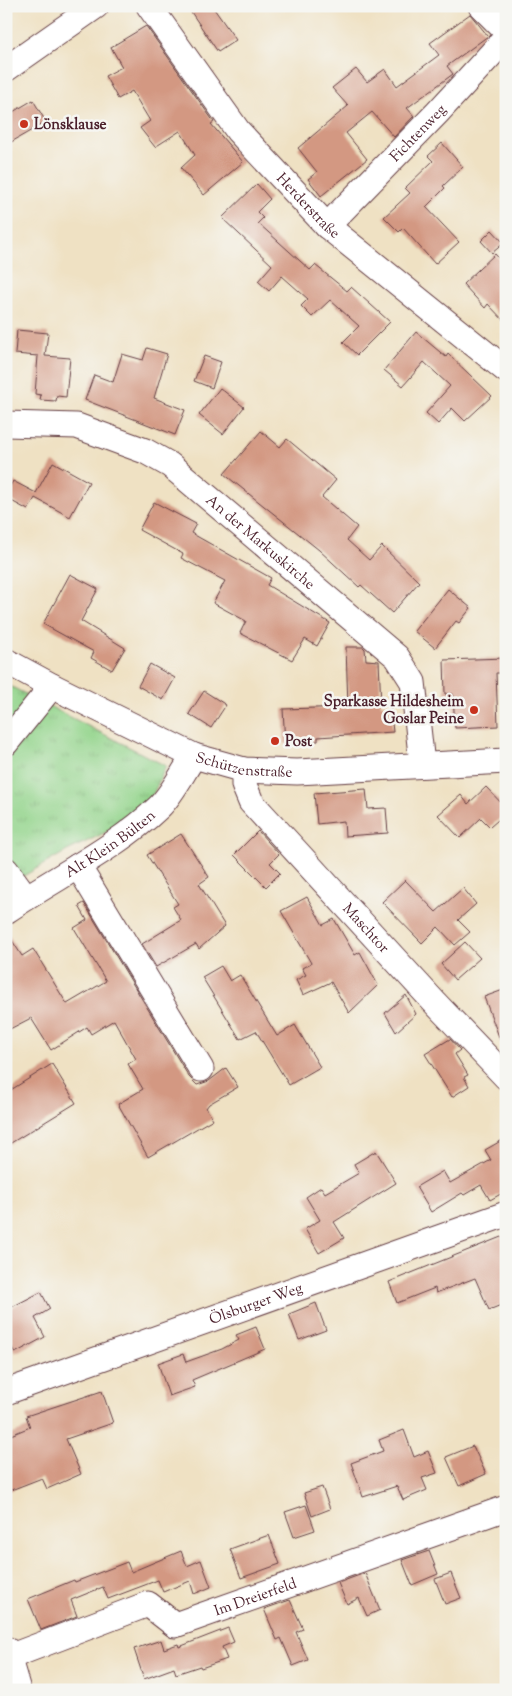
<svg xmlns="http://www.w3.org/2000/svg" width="512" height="1696" font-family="'Sorts Mill Goudy',serif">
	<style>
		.grass { fill: url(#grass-tufts); stroke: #6e7a5b }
		.building { fill: #d39882 }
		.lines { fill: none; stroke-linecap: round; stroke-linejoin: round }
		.minor-casing { stroke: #633c42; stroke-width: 27 }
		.minor { stroke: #fff; stroke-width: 25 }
		.poi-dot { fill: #c8321e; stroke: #f6f6f2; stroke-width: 2 }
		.labels { text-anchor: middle; stroke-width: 5; stroke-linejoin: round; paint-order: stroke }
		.poi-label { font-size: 15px; font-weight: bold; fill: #4a1f2b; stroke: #f6f6f2; text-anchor: start }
		.street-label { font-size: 15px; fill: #4a1f2b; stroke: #f6f6f2 }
	</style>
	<defs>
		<pattern id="grass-tufts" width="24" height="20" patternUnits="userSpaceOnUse" patternTransform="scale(1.25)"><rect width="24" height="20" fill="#93d48b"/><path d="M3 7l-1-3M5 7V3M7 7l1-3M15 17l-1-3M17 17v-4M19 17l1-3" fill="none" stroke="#80b678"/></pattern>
	</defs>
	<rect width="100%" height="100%" fill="#f6f6f2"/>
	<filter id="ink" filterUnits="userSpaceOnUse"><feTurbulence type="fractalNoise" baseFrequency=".02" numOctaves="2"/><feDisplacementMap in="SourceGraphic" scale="10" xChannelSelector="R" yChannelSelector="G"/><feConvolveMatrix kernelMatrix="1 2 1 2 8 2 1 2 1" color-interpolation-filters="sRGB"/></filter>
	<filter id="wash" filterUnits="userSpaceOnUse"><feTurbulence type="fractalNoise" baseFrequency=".0096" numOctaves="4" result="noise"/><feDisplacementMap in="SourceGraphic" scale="20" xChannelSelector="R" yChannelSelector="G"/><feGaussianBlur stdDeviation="1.12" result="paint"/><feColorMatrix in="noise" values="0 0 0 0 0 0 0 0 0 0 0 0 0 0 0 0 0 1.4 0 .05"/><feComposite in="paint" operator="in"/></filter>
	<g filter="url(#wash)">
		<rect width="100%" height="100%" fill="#efe1c3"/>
		<!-- grass -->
		<path class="grass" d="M6,684L166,766L149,803L127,822L67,851L6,886Z"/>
		<g id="blocks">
			<!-- building -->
			<path class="building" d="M187,6H212L236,40L218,52Z
				M470,14L488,36L447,66L453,74L407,108L414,116L394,137L372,112L346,133L367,159L321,196L308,179L317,172L298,148L348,106L332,88L356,69L367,82L385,69L397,86L439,55L430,43Z
				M146,26L214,122L211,124L243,162L204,195L181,168L195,155L180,131L155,147L140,128L150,121L132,91L118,99L105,76L122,67L111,47Z
				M33,100L46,122L6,145V116Z
				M442,143L463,167L443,186L445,188L426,207L459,242L435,264L403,228L399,232L384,217L410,193L405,188L433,161L428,156Z
				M257,184L270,199L257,212L263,218L258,223L310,270L315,265L347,291L351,287L390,322L357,355L343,342L359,326L330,300L312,317L301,306L308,299L282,276L269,291L258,281L272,265L222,218Z
				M492,230L504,243L492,253L481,241Z
				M495,254L506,266V323L488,304L485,308L463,284Z
				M17,330L48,333L45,356L70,358L66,397L57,396L56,401L40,400L41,395L35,394L38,356L15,354Z
				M416,332L446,357L448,354L492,396L465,421L452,408L438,424L426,413L450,386L424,362L403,386L384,370Z
				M147,348L167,354L154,398L185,410L175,435L85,400L94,375L113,382L122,354L143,360Z
				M204,356L221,362L212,388L194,381Z
				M220,388L244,407L223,434L199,415Z
				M261,431L280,447L287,439L336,480L322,497L357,527L347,540L369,560L382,546L419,582L392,613L361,585L359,587L319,550L224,474Z
				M53,462L89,482L70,517L35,498L28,510L6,498V493L13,481L36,493Z
				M154,502L196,524L191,533L271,578L267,585L330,623L317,646L305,639L292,660L240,633L246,621L213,603L225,581L181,558L183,554L139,530Z
				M70,574L98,589L81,621L125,648L112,670L91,658L94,652L43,624Z
				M448,589L471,608L459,623L456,621L435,648L414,631Z
				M346,647H363L365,649L366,660L379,661L381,705L390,704L393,732L318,737V741L285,744L283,709L348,707Z
				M506,658V673H496L498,726L455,728L453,694H445L444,660Z
				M150,664L175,678L163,700L138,686Z
				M204,691L226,705L211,728L189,714Z
				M486,787L506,808V813L490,827L481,818L460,838L438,815L461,795L468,804Z
				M366,789L368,809L386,808L388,833L345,836L344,821L317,824L314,793Z
				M258,831L279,854L270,863L280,873L266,887L234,855Z
				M181,834L209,877L199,884L225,926L199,949L196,944L156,967L142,944L181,920L173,907L178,904L147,855Z
				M405,880L436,912L463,888L476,904L458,920L470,932L455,945L438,927L422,943L382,902Z
				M307,897L323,925L334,919L355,955L360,952L378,985L349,1013L331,982L303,995L296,980L306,975L302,968L311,963L281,911Z
				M84,903L189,1077L197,1085L209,1081L226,1068L238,1087L209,1104L206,1108L213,1119L148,1157L118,1104L143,1089L128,1064L136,1059L114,1020L91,1034L87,1027L51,1050L31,1018L6,1031V931L22,956L33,949L67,1004L106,981L74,928L87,920L79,906Z
				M465,942L480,958L455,980L441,964Z
				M221,966L230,981L240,975L277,1036L295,1025L320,1067L289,1085L256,1031L240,1039L202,977Z
				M506,989V1050H504L484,997Z
				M406,995L416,1014L396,1032L385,1013Z
				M450,1039L460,1050L455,1054L468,1075L464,1077L469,1086L452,1097L425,1054Z
				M52,1064L76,1103L6,1146V1093Z
				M506,1138V1191L490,1200L481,1185L464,1195L462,1193L431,1212L416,1187L443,1171L450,1183L491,1160L485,1150Z
				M376,1151L396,1183L334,1222L344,1238L319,1253L305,1229L320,1220L306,1197L321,1187L325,1193L359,1173L354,1164Z
				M506,1235V1303L489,1310L475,1278L436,1293L435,1288L397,1303L389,1282Z
				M41,1292L50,1309L35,1318L45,1337L15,1353L6,1337V1310Z
				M316,1303L326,1330L299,1340L289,1314Z
				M256,1327L265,1349L192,1380L195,1387L169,1396L158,1363L183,1354L186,1362L222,1349L239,1340L236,1335Z
				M102,1391L113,1423L66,1439L81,1474L47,1489L42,1478L6,1492V1437L30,1427L26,1416Z
				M404,1430L414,1457L428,1451L437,1473L422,1478L427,1490L403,1500L397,1486L363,1497L351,1463L383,1451L379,1440Z
				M473,1446L486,1474L459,1486L446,1457Z
				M322,1487L330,1509L312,1516L304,1493Z
				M306,1505L315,1530L294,1537L285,1512Z
				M269,1535L280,1564L241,1578L230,1549Z
				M181,1551L187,1566L201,1560L211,1587L194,1594L190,1581L163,1592L158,1580L108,1599L103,1587L71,1600L77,1616L41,1630L28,1599L74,1580L75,1582L127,1562L131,1572Z
				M429,1551L438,1574L412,1585L402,1560Z
				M365,1573L380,1610L367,1616L359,1598L347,1604L338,1583Z
				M451,1573L461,1598L445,1604L435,1579Z
				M290,1600L303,1629L296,1632L308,1660L293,1666L281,1638L277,1640L264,1609Z
				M228,1628L234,1642L222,1647L227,1659L201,1668L200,1666L176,1674L174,1668L144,1679L134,1649L161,1640L164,1649L178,1644L179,1647Z"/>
		</g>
	</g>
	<g filter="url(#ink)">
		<use href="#blocks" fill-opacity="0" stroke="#633c42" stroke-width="1"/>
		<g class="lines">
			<!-- minor casing -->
			<g class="minor-casing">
				<g id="minor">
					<path id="s1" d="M149,6L238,131L327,226L506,370"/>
					<path d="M481,6L506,31"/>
					<path d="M6,69L96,6"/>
					<path id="s2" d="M327,226L437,113L506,38"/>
					<path id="s3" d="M6,424L77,426L145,451L170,465L397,657L413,682L422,764"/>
					<path id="s4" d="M6,661L52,686L194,756L244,770L297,772L506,761"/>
					<path d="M6,743L52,686"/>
					<path id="s5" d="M244,770V785L251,802L436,1004L506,1077"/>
					<path d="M78,866L201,1069"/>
					<path d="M6,870L26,897"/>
					<path id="s6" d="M6,911C56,877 115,849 159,807C173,793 183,772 194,756"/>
					<path id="s7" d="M6,1392L506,1214"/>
					<path d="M6,1649L18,1690"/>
					<path id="s8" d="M9,1657L148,1604L175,1625L506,1508"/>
				</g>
			</g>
			<!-- minor -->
			<use href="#minor" class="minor"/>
		</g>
	</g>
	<!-- markers -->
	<g class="poi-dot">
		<circle cx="24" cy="124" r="5"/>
		<circle cx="474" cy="710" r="5"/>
		<circle cx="275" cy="741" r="5"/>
	</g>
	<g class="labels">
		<!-- poi labels -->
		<g class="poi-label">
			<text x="34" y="129">Lönsklause</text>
			<text x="464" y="706" text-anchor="end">Sparkasse Hildesheim<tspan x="464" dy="17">Goslar Peine</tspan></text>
			<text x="285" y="746">Post</text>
		</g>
		<!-- street labels -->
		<g class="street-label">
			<text dy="5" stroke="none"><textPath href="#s2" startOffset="130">Fichtenweg</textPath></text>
			<text dy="5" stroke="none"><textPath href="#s1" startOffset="256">Herderstraße</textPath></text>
			<text dy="5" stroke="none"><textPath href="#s3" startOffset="291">An der Markuskirche</textPath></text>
			<text dy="5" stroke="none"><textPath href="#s4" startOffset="262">Schützenstraße</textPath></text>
			<text dy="5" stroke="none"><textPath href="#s6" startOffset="124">Alt Klein Bülten</textPath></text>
			<text dy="5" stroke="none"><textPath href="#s5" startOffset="204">Maschtor</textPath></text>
			<text dy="5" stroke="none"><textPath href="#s7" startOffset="265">Ölsburger Weg</textPath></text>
			<text dy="5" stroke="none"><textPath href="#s8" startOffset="268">Im Dreierfeld</textPath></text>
		</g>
	</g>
	<!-- margin -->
	<rect width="512" height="1696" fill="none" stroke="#f6f6f2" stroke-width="25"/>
</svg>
